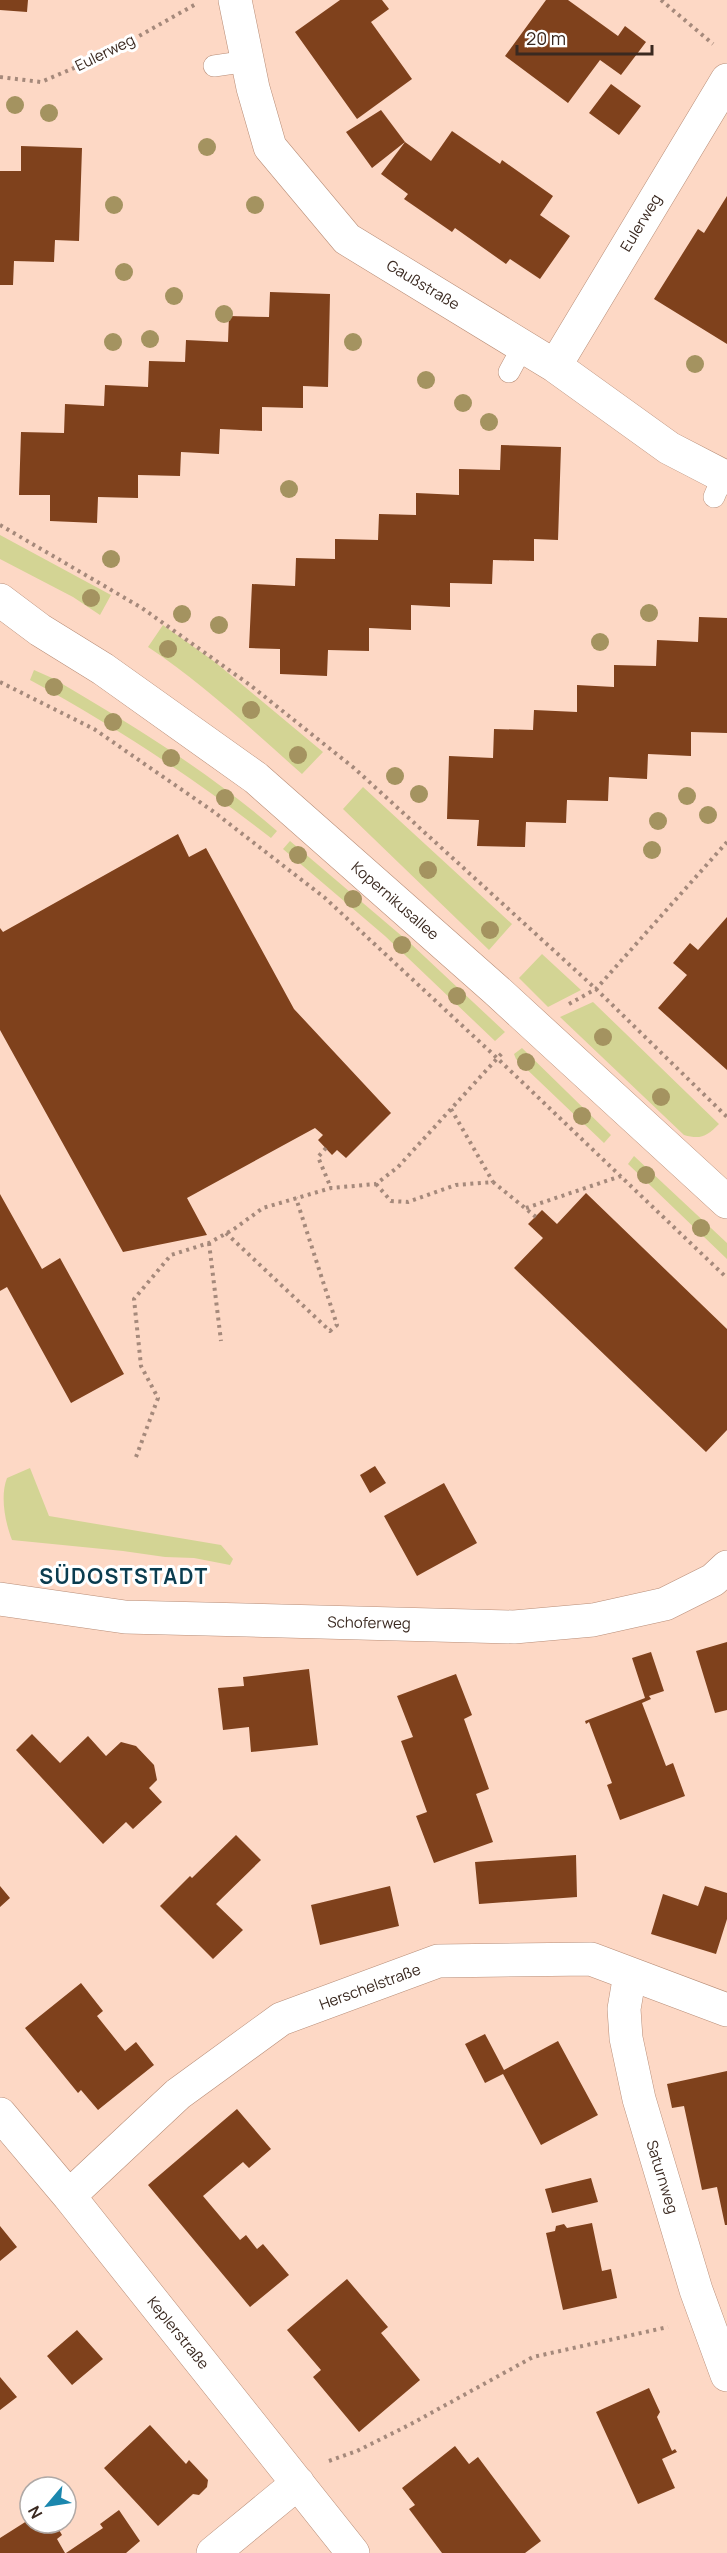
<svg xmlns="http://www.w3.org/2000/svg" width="727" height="2553" font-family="Manrope,sans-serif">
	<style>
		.green { fill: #d3d494 }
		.building { fill: #7f411c }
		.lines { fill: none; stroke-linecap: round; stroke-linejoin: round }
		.service-casing { stroke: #b88d77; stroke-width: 22 }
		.minor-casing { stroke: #b88d77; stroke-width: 34 }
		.path { stroke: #a5897b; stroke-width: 4; stroke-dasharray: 3 4.5; stroke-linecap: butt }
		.service { stroke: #fff; stroke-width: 21 }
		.minor { stroke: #fff; stroke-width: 33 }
		.tree { fill: #a49360 }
		.labels { text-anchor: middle; stroke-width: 6; stroke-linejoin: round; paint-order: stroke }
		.street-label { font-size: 15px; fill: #3a2920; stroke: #fff }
		.district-label { font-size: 21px; font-weight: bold; letter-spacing: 1.5px; fill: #0a3c4f; stroke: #fff }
	</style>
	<rect width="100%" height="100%" fill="#fdd8c5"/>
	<!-- green -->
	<path class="green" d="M0,535L111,595L100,615L73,597L0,559Z
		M163,625L215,662L323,752L302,774C252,730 204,684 148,647Z
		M34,670L52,678C131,724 208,771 277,831L271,838C195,779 115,726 30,680Z
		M363,787L512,924L489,950L343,809Z
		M290,841L410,943L505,1032L495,1041L385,936L283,849Z
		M542,954L581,990L548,1007L519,978Z
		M593,1002L719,1124C707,1136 701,1140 684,1135L560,1017Z
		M522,1048L611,1135L604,1143L516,1059L514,1054Z
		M634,1156L727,1243V1259L628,1164Z
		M30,1468L49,1516L221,1545L233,1559L230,1565L194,1558L165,1557L123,1551L12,1540C5,1522 0,1496 7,1478Z"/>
	<!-- building -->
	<path class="building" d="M0,0H28L27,12L0,10Z
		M340,0H382L389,9L371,22L412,79L357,119L295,32Z
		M546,0H568L618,36L625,26L646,42L621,75L600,60L568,103L505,56Z
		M611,84L641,106L619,135L589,113Z
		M381,110L405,142L431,161L452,131L500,164L502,160L553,196L540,215L570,236L540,279L510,259L506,264L455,228L452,232L404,199L408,194L381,174L405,142L372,168L346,132Z
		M21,146L82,148L79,241L55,240L54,262L14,261L13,285H0V171H21Z
		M727,196V344L654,299L698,229L704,233Z
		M270,292L330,294L328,387L303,386V408L262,407V431L220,429L219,454L181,452L180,476L138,475V498L98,497L97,523L50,521V495H19L21,432L64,433L65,404L104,406L105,385L148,387L149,361L185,362L186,340L228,342L229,316L269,317Z
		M501,445L561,447L558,540L534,539V561L493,560L492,584L450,583V607L411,605V630L369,628V651L328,650L327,676L280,674V649L249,648L252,584L295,586L296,558L335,559V539L378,540L379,514L416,515V493L459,495V469L500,470Z
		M699,617L727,618V733L691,732V756L648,754L647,779L609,777L608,801L567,800L566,823L526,822L525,847L477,846L479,820L447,819L449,756L493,758L494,729L533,730L534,710L577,712V685L614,687V665L656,666L657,640L698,642Z
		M178,834L189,857L206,848L294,1009L391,1113L346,1158L337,1150L332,1155L318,1140L323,1135L315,1128L187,1198L207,1235L123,1252L0,1030V928L3,932Z
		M727,917V1070L658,1008L687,975L673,963L690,943L698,950Z
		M586,1193L727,1329V1430L706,1452L514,1268L543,1238L528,1224L542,1210L557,1224Z
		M0,1194L42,1269L60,1258L124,1374L71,1403L7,1287L0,1291Z
		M375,1466L386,1483L370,1493L360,1475Z
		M444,1483L477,1543L417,1576L384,1516Z
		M727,1642V1710L715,1713L696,1651Z
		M651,1652L664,1691L649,1696L651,1699L642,1703L666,1766L673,1763L685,1796L620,1820L607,1785L612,1783L589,1722L586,1724L585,1721L645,1698L632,1658Z
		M309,1669L318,1745L251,1752L249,1727L223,1730L218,1688L244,1686L243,1677Z
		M456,1674L472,1715L464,1719L489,1789L476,1794L493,1842L434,1863L416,1816L427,1812L401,1741L413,1737L397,1696Z
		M32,1734L60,1763L88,1736L106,1756L121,1742L136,1746L154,1765L157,1780L149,1788L162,1802L133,1829L126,1822L103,1844L16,1750Z
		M236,1835L261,1860L216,1904L243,1930L213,1959L160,1906L190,1876L192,1878Z
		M576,1855L577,1897L479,1904L475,1862Z
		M0,1886L10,1898L0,1907Z
		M390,1886L399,1926L320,1945L311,1905Z
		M705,1886L727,1893V1919L716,1954L651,1934L663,1894L698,1906Z
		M81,1983L103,2011L97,2016L125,2051L136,2042L154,2065L98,2110L81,2090L78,2093L25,2028Z
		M485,2034L504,2070L558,2041L598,2115L541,2145L503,2074L485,2083L465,2044Z
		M727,2071V2225H725L717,2187L702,2190L684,2106L672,2108L667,2084Z
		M237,2109L271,2149L249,2168L243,2162L203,2196L240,2240L246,2235L257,2249L263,2244L289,2275L250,2307L148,2185Z
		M591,2178L598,2202L552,2213L545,2189Z
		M592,2223L602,2271L611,2269L617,2298L563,2310L546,2233L555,2231L556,2226L564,2224L567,2228Z
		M0,2226L17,2247L0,2261Z
		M347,2279L388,2327L381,2333L420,2380L359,2432L313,2377L321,2370L287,2330Z
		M77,2330L103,2359L72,2385L47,2356Z
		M0,2377L17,2397L0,2410Z
		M649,2388L660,2412L657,2417L672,2451L675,2449L677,2452L662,2459L675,2488L638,2504L596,2412Z
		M150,2425L186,2464L189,2460L208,2480L207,2487L199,2495L193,2494L158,2526L104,2468Z
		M455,2446L469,2464L478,2457L541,2541L525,2553H442L409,2509L415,2505L402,2488Z
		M119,2510L140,2541L126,2553H66L103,2528L100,2524Z
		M30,2519V2523H55L62,2535L57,2539L65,2553H0V2538Z"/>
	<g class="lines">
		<!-- service casing -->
		<g class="service-casing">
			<path id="service" d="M214,66L248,61
				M509,372L523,346
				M714,497L723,476"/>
		</g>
		<!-- minor casing -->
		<g class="minor-casing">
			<path id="minor" d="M235,0L253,88L270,147L347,239L555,366L669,448L727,478
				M555,366L727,80
				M0,600L40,630L103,669L256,778L496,990L727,1202
				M0,1599L125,1617L514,1627L593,1620L665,1604L713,1580L727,1567
				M630,1974L624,2009L626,2038L639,2099L696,2290L727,2375
				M0,2114L69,2196L353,2553
				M69,2196L178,2094L281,2019L438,1961L591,1959L727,2010
				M213,2553L298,2483"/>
		</g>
		<!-- path -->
		<path class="path" d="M661,0L713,44
			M0,77L41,82L107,54L196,4
			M0,525L142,608L250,685L354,768L596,989L727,1117
			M0,682L94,729L214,812L325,898L497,1058L727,1278
			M569,1004L596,989L727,842
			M451,1109L493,1182
			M326,1148L318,1157L331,1188
			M376,1184L391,1201L408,1202L456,1185L493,1182L536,1217
			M526,1208L621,1176
			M226,1233L330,1331L337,1325L296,1198
			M209,1243L221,1341
			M136,1457L158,1398L141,1366L134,1299L171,1255L209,1243L234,1229L263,1208L331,1188L376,1184L398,1167L503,1052
			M329,2461L357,2451L411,2424L533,2357L668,2327"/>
		<!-- service -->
		<use href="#service" class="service"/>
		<!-- minor -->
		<use href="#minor" class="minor"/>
	</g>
	<!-- trees -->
	<g class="tree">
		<circle cx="15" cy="105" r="9"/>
		<circle cx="49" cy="113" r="9"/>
		<circle cx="207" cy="147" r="9"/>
		<circle cx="114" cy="205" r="9"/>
		<circle cx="255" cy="205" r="9"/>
		<circle cx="124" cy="272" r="9"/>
		<circle cx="174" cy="296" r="9"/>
		<circle cx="224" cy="314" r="9"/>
		<circle cx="150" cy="339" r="9"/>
		<circle cx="113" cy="342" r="9"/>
		<circle cx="353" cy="342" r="9"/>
		<circle cx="695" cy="364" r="9"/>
		<circle cx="426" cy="380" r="9"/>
		<circle cx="463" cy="403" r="9"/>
		<circle cx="489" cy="422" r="9"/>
		<circle cx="289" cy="489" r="9"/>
		<circle cx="111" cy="559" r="9"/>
		<circle cx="91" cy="598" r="9"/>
		<circle cx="649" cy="613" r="9"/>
		<circle cx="182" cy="614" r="9"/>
		<circle cx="219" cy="625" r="9"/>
		<circle cx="600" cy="642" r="9"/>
		<circle cx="168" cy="649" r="9"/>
		<circle cx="54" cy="687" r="9"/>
		<circle cx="251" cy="710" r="9"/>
		<circle cx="113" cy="722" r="9"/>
		<circle cx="298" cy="755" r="9"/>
		<circle cx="171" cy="758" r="9"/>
		<circle cx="395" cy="776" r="9"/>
		<circle cx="419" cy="794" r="9"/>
		<circle cx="687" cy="796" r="9"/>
		<circle cx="225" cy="798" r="9"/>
		<circle cx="708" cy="815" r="9"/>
		<circle cx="658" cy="821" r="9"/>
		<circle cx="652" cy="850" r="9"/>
		<circle cx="298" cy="855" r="9"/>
		<circle cx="428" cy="870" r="9"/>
		<circle cx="353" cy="899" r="9"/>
		<circle cx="490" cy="930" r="9"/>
		<circle cx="402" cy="945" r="9"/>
		<circle cx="457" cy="996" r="9"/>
		<circle cx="603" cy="1037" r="9"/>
		<circle cx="526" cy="1062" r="9"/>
		<circle cx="661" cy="1097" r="9"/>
		<circle cx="582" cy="1116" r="9"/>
		<circle cx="646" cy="1175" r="9"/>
		<circle cx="701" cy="1228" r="9"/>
	</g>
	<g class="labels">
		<!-- street labels -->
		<g class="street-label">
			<text transform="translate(105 53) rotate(-26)" y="5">Eulerweg</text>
			<text transform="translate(641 223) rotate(-59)" y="5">Eulerweg</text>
			<text transform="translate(423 285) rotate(31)" y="5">Gaußstraße</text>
			<text transform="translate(395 901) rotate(41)" y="5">Kopernikusallee</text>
			<text transform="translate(369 1623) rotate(1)" y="5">Schoferweg</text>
			<text transform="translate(370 1987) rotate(-20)" y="5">Herschelstraße</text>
			<text transform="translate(662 2177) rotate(73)" y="5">Saturnweg</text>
			<text transform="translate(178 2333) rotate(51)" y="5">Keplerstraße</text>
		</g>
		<!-- district labels -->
		<g class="district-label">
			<text x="124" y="1584">SÜDOSTSTADT</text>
		</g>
	</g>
	<!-- north arrow -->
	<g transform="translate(48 2505) rotate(241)"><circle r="28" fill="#ffffff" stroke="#b0a9a6" stroke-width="1.5"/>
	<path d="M0-4.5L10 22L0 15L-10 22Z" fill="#1b87ae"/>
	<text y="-9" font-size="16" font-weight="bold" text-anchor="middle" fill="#3a2920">N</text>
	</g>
	<!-- scale -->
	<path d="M517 45v9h135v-9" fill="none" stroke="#3a2920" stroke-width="3"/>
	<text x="526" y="45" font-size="18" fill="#3a2920" stroke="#ffffff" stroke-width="4.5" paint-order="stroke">20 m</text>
</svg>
